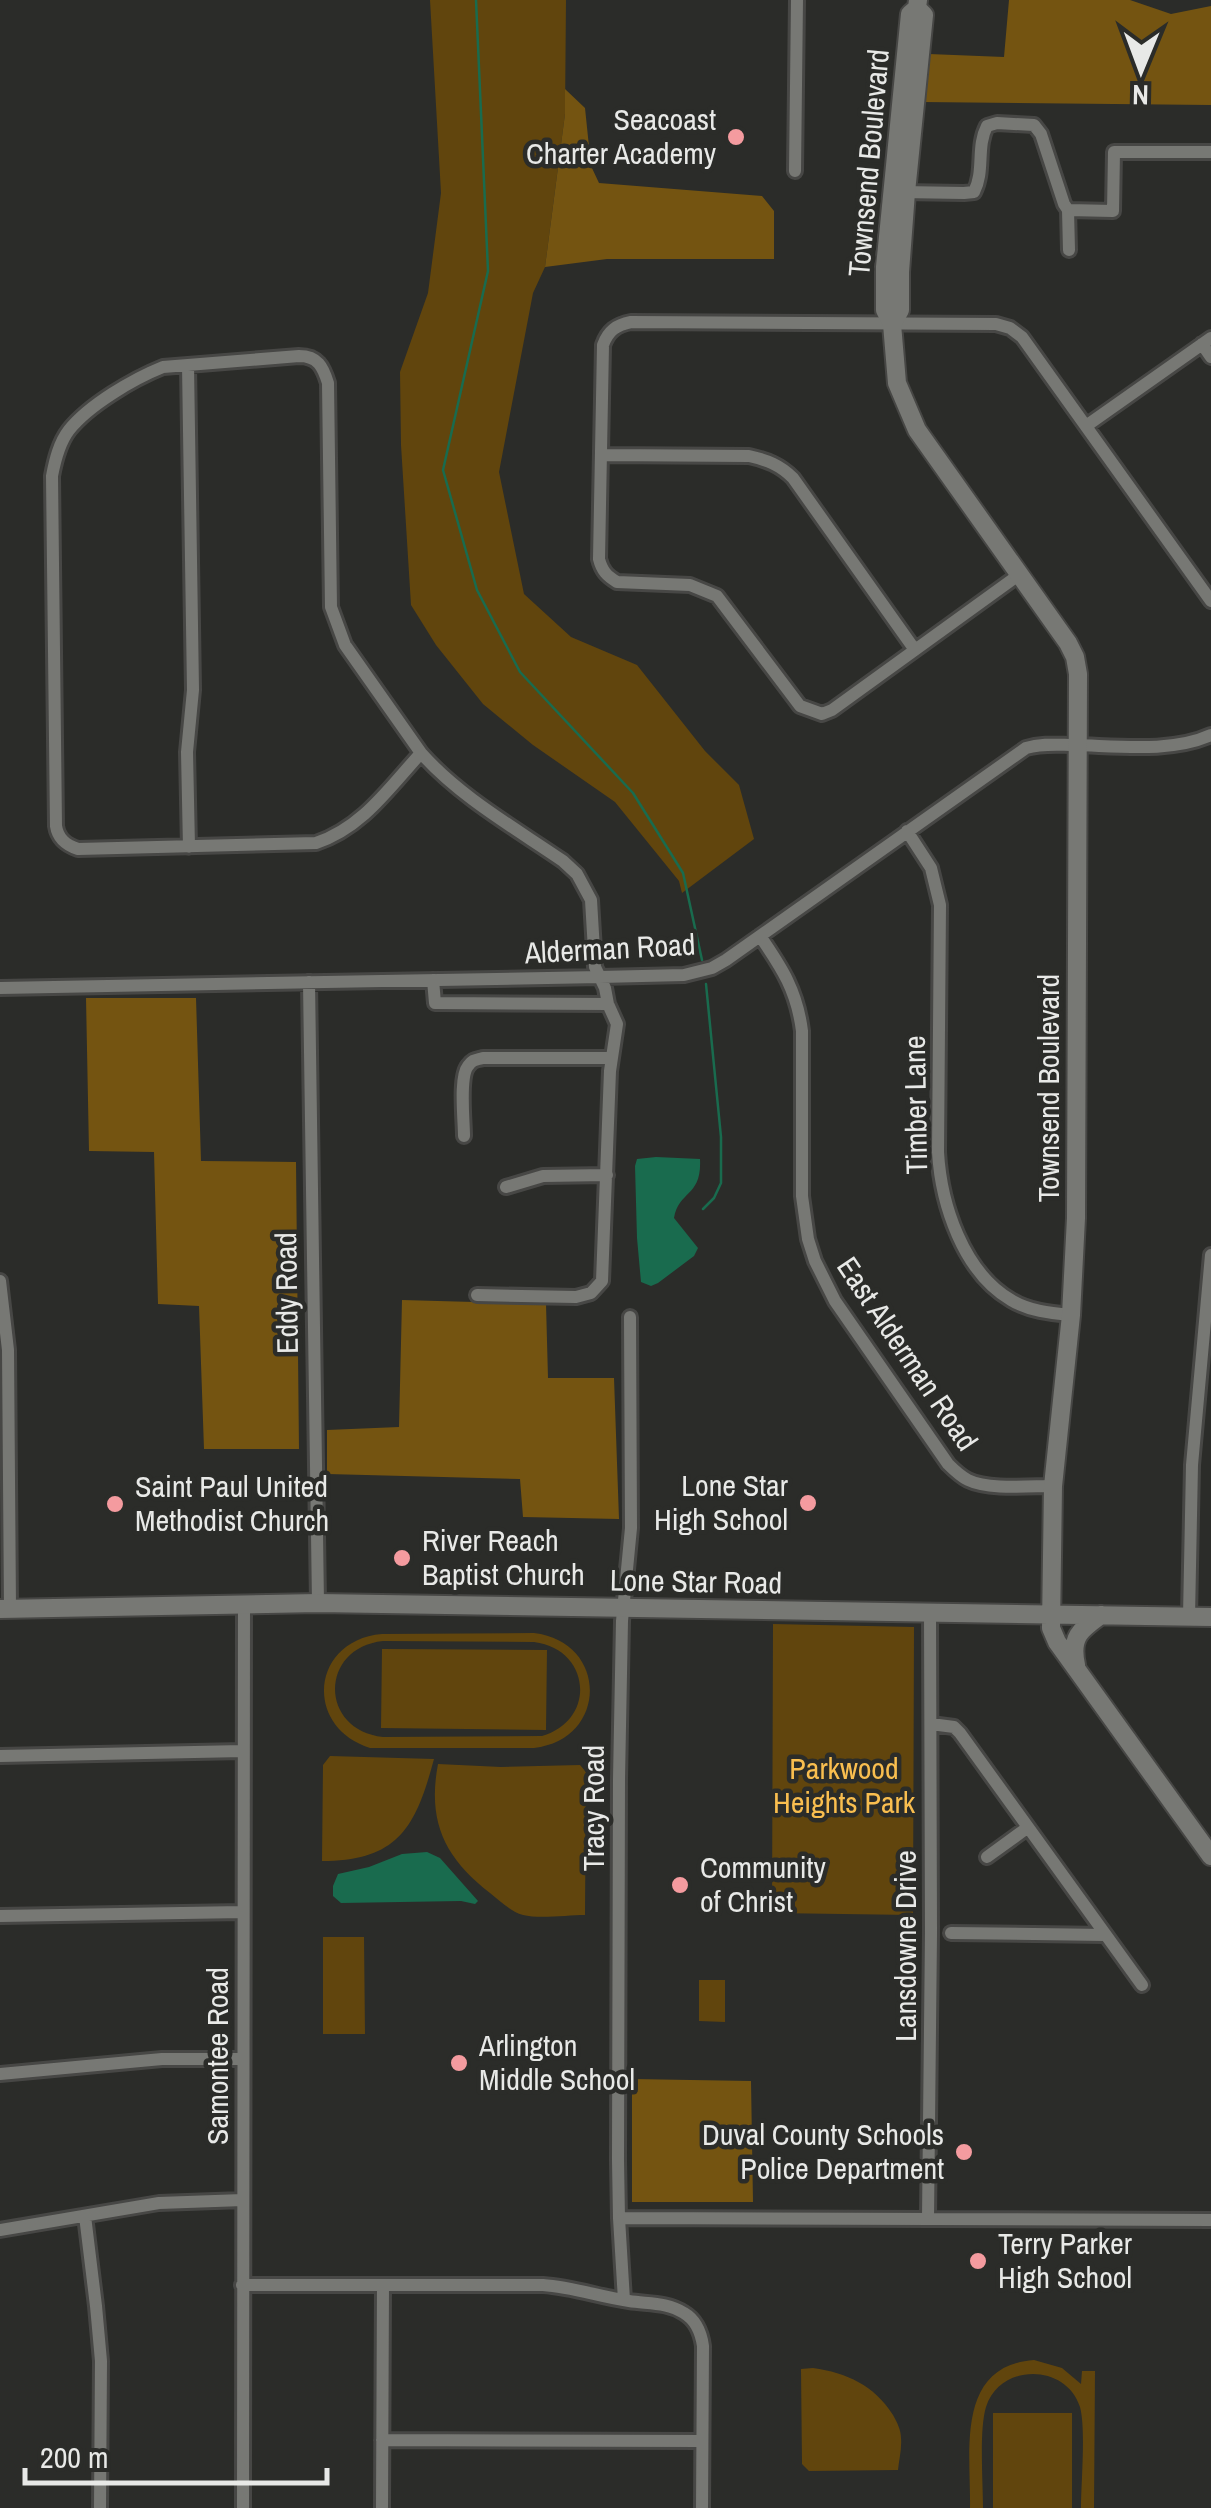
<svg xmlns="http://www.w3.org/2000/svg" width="1211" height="2508" font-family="'Archivo Narrow',sans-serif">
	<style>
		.green { fill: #61450d; fill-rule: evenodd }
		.forest { fill: #745411 }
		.water { fill: #196b4e }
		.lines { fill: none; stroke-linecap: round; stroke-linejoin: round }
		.stream { stroke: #196b4e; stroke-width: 2.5 }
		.street-casing { stroke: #474745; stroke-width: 18 }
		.secondary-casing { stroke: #474745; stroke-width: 22 }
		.street { stroke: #777874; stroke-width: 12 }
		.secondary { stroke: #777874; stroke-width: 18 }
		.poi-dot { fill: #f49b9f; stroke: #2b2c29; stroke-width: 4 }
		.labels { text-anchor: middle; stroke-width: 9; stroke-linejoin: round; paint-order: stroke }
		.poi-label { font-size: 30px; fill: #e8e9e7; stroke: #2b2c29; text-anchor: start }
		.street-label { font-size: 30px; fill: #e8e9e7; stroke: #2b2c29 }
		.park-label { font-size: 30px; fill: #f9be4f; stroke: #2b2c29 }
	</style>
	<rect width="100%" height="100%" fill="#2b2c29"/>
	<!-- green -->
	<path class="green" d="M430,0H566L565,114L545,267L533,293L499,472L524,594L571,637L637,665L705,751L739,785L754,839L682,893L679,881L615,802L533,745L483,704L436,645L411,605L401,445L400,372L428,293L441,193Z
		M773,1624L914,1627L913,1915L772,1913Z
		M534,1633C609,1642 608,1740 534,1748H370C303,1727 311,1640 382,1634ZM383,1641L534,1642C591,1649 597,1720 542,1736L383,1737C319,1730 319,1648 383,1641Z
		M382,1649L547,1650L546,1730L381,1728Z
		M330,1756L434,1759C416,1826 399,1861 322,1861L323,1765Z
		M438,1764L501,1767L580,1765L586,1772L585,1915C568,1915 539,1919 523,1915C510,1911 500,1901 490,1893C445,1858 427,1822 438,1764Z
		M323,1937H364L365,2034H323Z
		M699,1980H725V2022L699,2021Z
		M1034,2360L1062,2368L1081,2384L1082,2371H1095L1094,2508H1081C1081,2483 1086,2429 1080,2407C1066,2363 1000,2363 986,2407C979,2430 983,2482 983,2508H970C971,2452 955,2366 1034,2360Z
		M813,2368C847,2373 874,2385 893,2415C897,2422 901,2430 901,2438C902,2448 899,2460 898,2470L809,2471L802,2464L801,2369Z
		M993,2413H1072V2508H993Z"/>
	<!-- forest -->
	<path class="forest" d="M1009,0H1130L1171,14L1211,6V105L922,102L929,54L1004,57Z
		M565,89L585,108L591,166L599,183L762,196L774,211V259H607L545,267L565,114Z
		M86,998H196L201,1161L296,1162L299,1449H204L199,1306L158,1304L154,1152L89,1151Z
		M402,1300L546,1304L548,1378H614L619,1519L523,1517L520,1479L327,1474V1430L399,1427Z
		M632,2079L751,2081L753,2202H632Z"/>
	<!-- water -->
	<path class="water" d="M656,1157L700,1159C702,1197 679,1190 674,1218L698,1248L694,1256L658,1283L651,1286L641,1282L637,1238L635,1166L637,1159Z
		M427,1852L440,1858L478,1901L475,1904L461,1901L341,1903L333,1896V1886L338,1874L369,1867L402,1854Z"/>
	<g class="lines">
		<!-- stream -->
		<path class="stream" d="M476,0L488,271L443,470L477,590L520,672L633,793L683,873L702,960
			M703,1209L714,1198L721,1183V1137L706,984"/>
		<!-- street casing -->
		<g class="street-casing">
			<path id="street" d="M795,171L797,0
				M901,192L964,193L974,192C985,171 976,147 987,126L997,123L1034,125L1041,134L1064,204L1068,210L1113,211L1114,152H1211
				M1068,210L1069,250
				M1202,344L1211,357
				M188,365L193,690L187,752L189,847
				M1086,426L1211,338
				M602,455L749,456C767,460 780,465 793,478L915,650
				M1020,574L832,710L822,714L800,706L717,596L690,585L617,582C607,576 602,571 599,559L603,345C608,331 616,325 631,322L996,324L1010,328L1022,337L1211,601
				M421,753C389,788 362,828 316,843L78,849C66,845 58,839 56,826L52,476C55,460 59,443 69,430C89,405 133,379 163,367L299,356C318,356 323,367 328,383L331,607L345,645L421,753C460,797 515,828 563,861L577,874L591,900L595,967L605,988L608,1004L617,1024L610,1071L602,1281L591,1293L576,1297L477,1295
				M907,831L931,868L940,905L938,1152C941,1204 963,1272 1011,1300C1029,1311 1050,1313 1071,1315
				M760,936C782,968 797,991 802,1031V1196L808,1239L815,1261L835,1301L948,1464C954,1470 960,1476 968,1480C988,1490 1030,1486 1053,1486
				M433,980L435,1003L608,1004
				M309,982L318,1603
				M0,988L600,977L684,975L712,968L726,960L1026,748C1042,743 1059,745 1075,745C1117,746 1172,753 1211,735
				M464,1136C464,1120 459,1077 468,1066C473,1059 476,1060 483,1058H612
				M506,1187L543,1176L607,1175
				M0,1281L8,1350L10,1608
				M1189,1617L1192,1465L1211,1255
				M931,1724L954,1727L960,1733L1142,1985
				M0,1756L243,1751
				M987,1857L1027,1828
				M0,1916L243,1912
				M951,1933L1106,1935
				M0,2074L162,2059H242
				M85,2216L96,2306L101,2361L100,2508
				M619,2218L1211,2220
				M928,2219L931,1933L930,1613
				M0,2230L159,2203L243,2200
				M242,2285H543C573,2287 600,2297 629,2301C648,2304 667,2302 684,2313C696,2320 701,2332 703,2346L702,2508
				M624,2300L619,2218L618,2160L619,1779L622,1621L631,1528L630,1317
				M382,2440L702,2441
				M243,2508L244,1604
				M382,2508L383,2285"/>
		</g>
		<!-- secondary casing -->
		<g class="secondary-casing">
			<path id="secondary" d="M918,0L917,8L910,14L885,267V310L892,324L897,383L917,430L1068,643L1075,657L1078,674L1076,1218L1071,1315L1053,1486L1051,1628L1057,1642L1211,1856
				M892,324L900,310V272L906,192L924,15L917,8
				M0,1609L318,1603L1211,1617
				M1076,1665C1070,1637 1080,1630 1101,1615"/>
		</g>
		<!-- street -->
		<use href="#street" class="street"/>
		<!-- secondary -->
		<use href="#secondary" class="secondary"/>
	</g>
	<!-- markers -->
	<g class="poi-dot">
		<circle cx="736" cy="137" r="10"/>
		<circle cx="808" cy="1503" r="10"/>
		<circle cx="115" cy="1504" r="10"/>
		<circle cx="402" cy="1558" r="10"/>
		<circle cx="680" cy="1885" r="10"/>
		<circle cx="459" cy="2063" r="10"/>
		<circle cx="964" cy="2152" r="10"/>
		<circle cx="978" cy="2261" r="10"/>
	</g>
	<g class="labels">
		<!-- poi labels -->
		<g class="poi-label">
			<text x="716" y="130" text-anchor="end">Seacoast<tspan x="716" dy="34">Charter Academy</tspan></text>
			<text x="788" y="1496" text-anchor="end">Lone Star<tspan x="788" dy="34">High School</tspan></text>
			<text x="135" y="1497">Saint Paul United<tspan x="135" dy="34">Methodist Church</tspan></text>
			<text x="422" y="1551">River Reach<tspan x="422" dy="34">Baptist Church</tspan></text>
			<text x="700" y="1878">Community<tspan x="700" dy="34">of Christ</tspan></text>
			<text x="479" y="2056">Arlington<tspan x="479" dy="34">Middle School</tspan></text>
			<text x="944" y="2145" text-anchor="end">Duval County Schools<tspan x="944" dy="34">Police Department</tspan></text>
			<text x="998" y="2254">Terry Parker<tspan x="998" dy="34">High School</tspan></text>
		</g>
		<!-- street labels -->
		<g class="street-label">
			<text transform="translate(869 163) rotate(-85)" y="10">Townsend Boulevard</text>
			<text transform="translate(610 949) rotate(-3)" y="10">Alderman Road</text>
			<text transform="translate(1049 1088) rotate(-90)" y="10">Townsend Boulevard</text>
			<text transform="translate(916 1105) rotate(-91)" y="10">Timber Lane</text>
			<text transform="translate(287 1293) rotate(-91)" y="10">Eddy Road</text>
			<text transform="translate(907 1354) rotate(56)" y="10">East Alderman Road</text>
			<text transform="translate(696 1582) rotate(1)" y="10">Lone Star Road</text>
			<text transform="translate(594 1808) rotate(-90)" y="10">Tracy Road</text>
			<text transform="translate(906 1946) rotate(-90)" y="10">Lansdowne Drive</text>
			<text transform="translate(218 2056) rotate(-90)" y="10">Samontee Road</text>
		</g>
		<!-- park labels -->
		<g class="park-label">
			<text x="844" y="1779">Parkwood<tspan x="844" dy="34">Heights Park</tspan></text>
		</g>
	</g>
	<!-- north arrow -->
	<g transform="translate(1141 70) rotate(181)" stroke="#2b2c29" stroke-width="8" paint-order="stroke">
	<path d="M0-8L18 38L0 25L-18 38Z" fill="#e8e9e7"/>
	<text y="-15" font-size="28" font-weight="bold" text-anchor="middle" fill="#e8e9e7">N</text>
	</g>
	<!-- scale -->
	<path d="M25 2468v15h302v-15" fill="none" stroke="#e8e9e7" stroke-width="5"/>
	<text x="40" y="2468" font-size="30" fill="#e8e9e7" stroke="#2b2c29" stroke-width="8" paint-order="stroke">200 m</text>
</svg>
